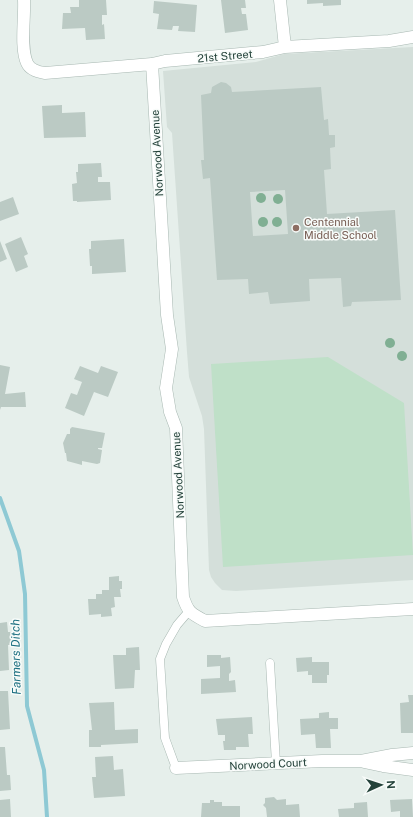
<svg xmlns="http://www.w3.org/2000/svg" width="413" height="817" font-family="'Public Sans',sans-serif">
	<style>
		.built { fill: #d4dfda }
		.green { fill: #bfe0c8 }
		.lines { fill: none; stroke-linecap: round; stroke-linejoin: round }
		.stream { stroke: #8ec9d4; stroke-width: 4 }
		.building { fill: #bbcac4; fill-rule: evenodd }
		.service-casing { stroke: #a8b8b2; stroke-width: 9 }
		.minor-casing { stroke: #a8b8b2; stroke-width: 13 }
		.service { stroke: #fff; stroke-width: 8 }
		.minor { stroke: #fff; stroke-width: 12 }
		.tree { fill: #80af93 }
		.education-dot { fill: #8d6e63; stroke: #f7fbf9; stroke-width: 1.5 }
		.labels { text-anchor: middle; stroke-width: 3; stroke-linejoin: round; paint-order: stroke }
		.street-label { font-size: 11px; fill: #24423a; stroke: #f7fbf9 }
		.education-label { font-size: 11px; fill: #785e54; stroke: #f7fbf9; text-anchor: start }
		.water-label { font-size: 12px; font-style: italic; fill: #1c6f80; stroke: #f7fbf9 }
	</style>
	<rect width="100%" height="100%" fill="#e6efeb"/>
	<!-- built -->
	<path class="built" d="M413,47V580L236,591L222,590L215,583L211,577L209,570L204,429L202,416L189,377L187,352L172,133L167,127L163,71L256,62L284,54Z"/>
	<!-- green -->
	<path class="green" d="M328,357L404,403L413,555L223,567L211,364Z"/>
	<g class="lines">
		<!-- stream -->
		<path class="stream" d="M0,498L19,551L25,594L27,706L44,770L47,817"/>
	</g>
	<!-- building -->
	<path class="building" d="M79,0H106L107,15H102V25L104,24L105,39L86,40L85,28L62,29L63,13H71L70,7H79Z
		M221,0H245L246,8H241L242,14H246L248,30L225,33Z
		M307,0H341V5L323,6V3L307,4Z
		M154,1L197,5L195,32L178,31L179,26H173L172,30L157,29L159,14L153,13Z
		M221,82L226,83L231,87L232,92L321,87L324,120L328,119L329,135H335V147L330,148L331,169L324,170L327,214L395,210L401,300L352,302L351,306L343,307L341,278L309,279L310,301L270,304L268,292L249,294L248,279L217,280L210,178L203,179L201,160H204L201,95L211,93L212,87ZM285,190L288,234L253,236L250,192Z
		M62,105V113L85,112L86,137L44,138L42,106Z
		M101,163L102,177H98V182H110L111,200L77,202V201H73L72,184L77,183L76,172H78V164Z
		M13,197L19,214L0,221V202Z
		M21,237L28,254L24,256L28,267L16,272L5,244Z
		M124,239L126,272L92,274V266H90L89,249H91V241Z
		M0,241L7,259L0,262Z
		M0,365L10,367L5,394L25,392L26,407H1L0,410Z
		M80,366L98,373L101,366L118,372L108,397L94,392L84,416L65,408L71,393L77,395L82,382L74,379Z
		M72,427L105,433L102,448H98V449L102,450L100,463L97,464L82,461V465L67,461L66,453H65L63,443L67,434H70V429Z
		M119,576V581H122V589H120L121,597H114L115,607L111,608L112,616L101,617V614L89,615L88,599H96V594H102V590H109V577Z
		M7,622L8,632H11V645H8L9,670L0,671V623Z
		M139,647L140,670H135L134,688L115,689L113,655H126V648Z
		M207,655H221V658L230,657L231,672L229,674V681L235,680L236,692L201,694V679L220,678V666L207,667Z
		M312,657V662H329V675H327V683H312V675H308V671L297,672L296,658Z
		M0,691H8L10,729L0,730Z
		M408,695H413V733H401L400,703L409,702Z
		M114,702L115,730L138,729V743L101,745V747H89V730H92L89,703Z
		M329,712V718H338V729H330L331,748H316L315,734L301,735L300,719L319,718V713Z
		M252,717L253,734H248L249,747H236V750H224L223,741H225V735H218L216,719Z
		M0,747H5L7,775H10L11,790L0,791Z
		M113,756L114,770L123,769L125,796L94,798L92,777H96L95,757Z
		M274,797L277,800L286,799V805L299,804L300,817H267L266,808L263,805L265,803V798Z
		M10,799L11,817H0V800Z
		M412,799L413,817H400V811L391,812L390,800Z
		M210,800H214V802H222V806H240V817H201L202,803H210Z
		M367,802L368,817H339L338,809L354,808V803Z"/>
	<g class="lines">
		<!-- service casing -->
		<g class="service-casing">
			<path id="service" d="M270,663L276,763
				M176,768L165,738L160,659L166,644L177,625L189,611"/>
		</g>
		<!-- minor casing -->
		<g class="minor-casing">
			<path id="minor" d="M24,0C25,17 20,48 27,63C30,70 38,72 45,73L152,64L165,61L263,52L285,47L389,41L413,37
				M280,0L285,47
				M152,64L167,315L172,349L166,388L170,412L176,428L183,597C188,612 190,613 205,621L413,609
				M364,762L383,766L413,770
				M176,768L322,761H361L392,755L413,753"/>
		</g>
		<!-- service -->
		<use href="#service" class="service"/>
		<!-- minor -->
		<use href="#minor" class="minor"/>
	</g>
	<!-- trees -->
	<g class="tree">
		<circle cx="261" cy="198" r="5"/>
		<circle cx="278" cy="199" r="5"/>
		<circle cx="263" cy="222" r="5"/>
		<circle cx="277" cy="222" r="5"/>
		<circle cx="390" cy="343" r="5"/>
		<circle cx="402" cy="356" r="5"/>
	</g>
	<!-- markers -->
	<circle class="education-dot" cx="296" cy="228" r="4"/>
	<g class="labels">
		<!-- street labels -->
		<g class="street-label">
			<text transform="translate(225 56) rotate(-5)" y="4">21st Street</text>
			<text transform="translate(157 153) rotate(-93)" y="4">Norwood Avenue</text>
			<text transform="translate(178 475) rotate(-93)" y="4">Norwood Avenue</text>
			<text transform="translate(268 764) rotate(-3)" y="4">Norwood Court</text>
		</g>
		<!-- education labels -->
		<g class="education-label">
			<text x="304" y="226">Centennial<tspan x="304" dy="13">Middle School</tspan></text>
		</g>
		<!-- water labels -->
		<g class="water-label">
			<text transform="translate(16 657) rotate(-91)" y="4">Farmers Ditch</text>
		</g>
	</g>
	<!-- north arrow -->
	<g transform="translate(381 785) rotate(87)" stroke="#f7fbf9" stroke-width="3" paint-order="stroke">
	<path d="M0-3L7 15L0 10L-7 15Z" fill="#24423a"/>
	<text y="-6" font-size="11" font-weight="bold" text-anchor="middle" fill="#24423a">N</text>
	</g>
</svg>
